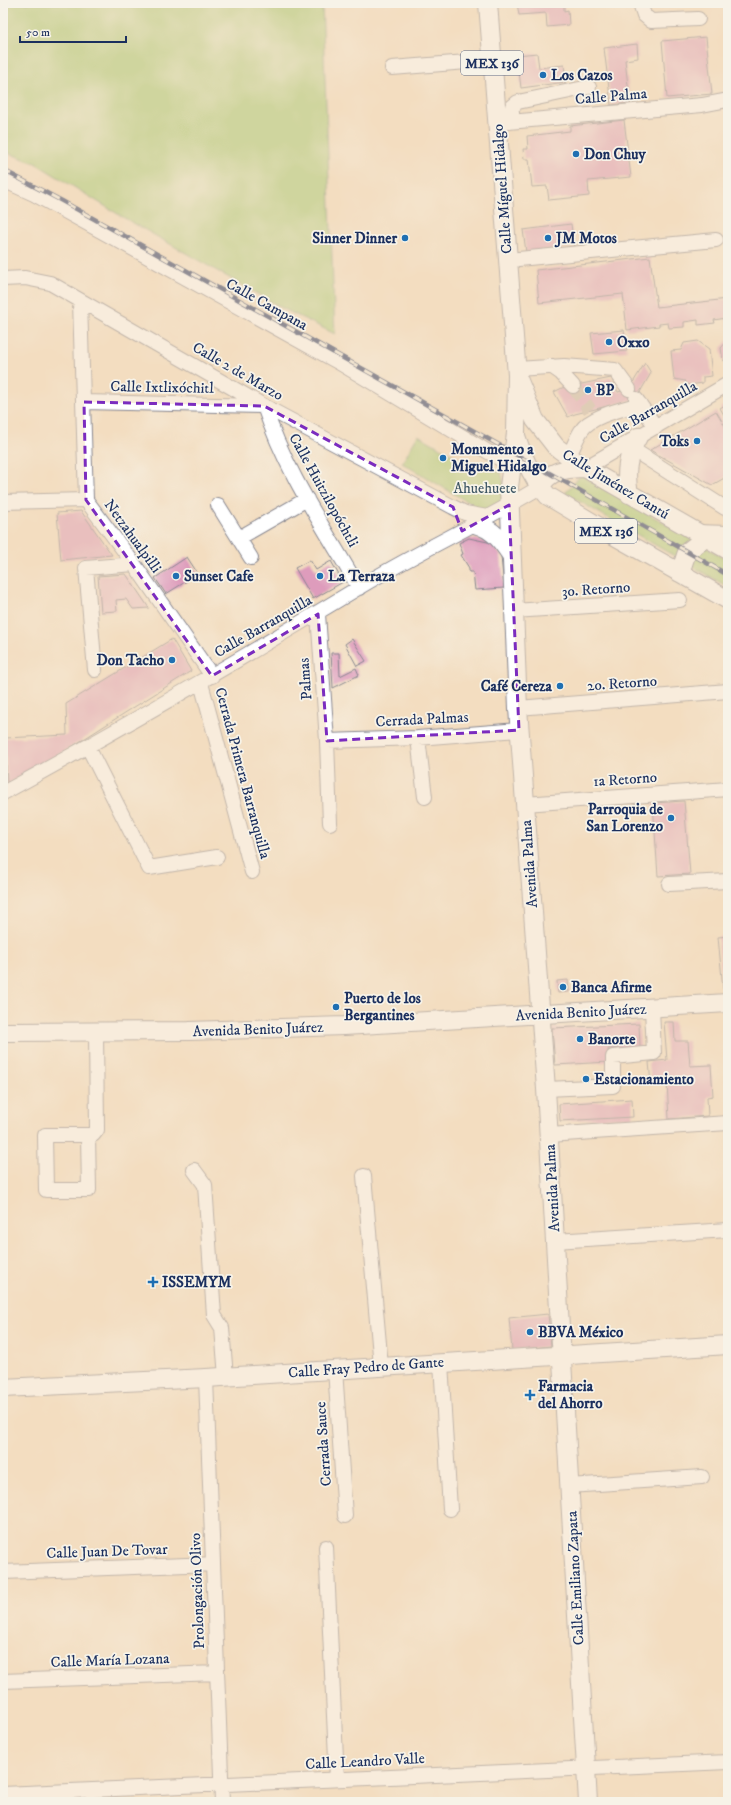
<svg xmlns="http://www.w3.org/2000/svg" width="731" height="1805" font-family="'IM FELL DW Pica',serif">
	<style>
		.green { fill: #a5cc76; stroke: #607e6a }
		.building { fill: #de9cbc }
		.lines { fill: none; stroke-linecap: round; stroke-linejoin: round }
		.minor-tunnel { stroke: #c8baac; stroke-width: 14; stroke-dasharray: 14 7; stroke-linecap: butt }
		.minor-casing { stroke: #87868f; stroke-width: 16 }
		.major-casing { stroke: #87868f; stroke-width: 20 }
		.minor { stroke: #fff; stroke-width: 14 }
		.major { stroke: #fff; stroke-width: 18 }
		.rail-casing { stroke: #1b2f5e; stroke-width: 4.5 }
		.rail { stroke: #f7f3e8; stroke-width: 3; stroke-dasharray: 9; stroke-linecap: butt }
		.marked { fill: none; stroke: #7b2cbf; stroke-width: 3; stroke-dasharray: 8 5; stroke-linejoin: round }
		.poi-dot { fill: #1f6fb2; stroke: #f7f3e8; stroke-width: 1.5 }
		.labels { text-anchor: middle; stroke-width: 3.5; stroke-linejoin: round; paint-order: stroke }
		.shield { fill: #f7f3e8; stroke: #5d6a87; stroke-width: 1 }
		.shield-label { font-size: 14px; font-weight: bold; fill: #1b2f5e }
		.poi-label { font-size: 15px; font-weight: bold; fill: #1b2f5e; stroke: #f7f3e8; text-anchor: start }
		.street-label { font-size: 15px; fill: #1b2f5e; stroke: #f7f3e8 }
		.park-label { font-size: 15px; fill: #3e5664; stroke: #f7f3e8 }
	</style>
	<rect width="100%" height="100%" fill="#f7f3e8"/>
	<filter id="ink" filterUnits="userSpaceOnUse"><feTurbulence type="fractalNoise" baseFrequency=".025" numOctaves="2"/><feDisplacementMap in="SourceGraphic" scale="8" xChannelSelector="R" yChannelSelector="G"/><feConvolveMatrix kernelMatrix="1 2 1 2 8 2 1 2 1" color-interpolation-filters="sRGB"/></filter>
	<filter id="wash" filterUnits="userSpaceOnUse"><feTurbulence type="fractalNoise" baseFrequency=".012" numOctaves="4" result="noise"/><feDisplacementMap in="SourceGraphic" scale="16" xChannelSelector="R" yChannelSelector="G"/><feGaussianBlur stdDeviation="0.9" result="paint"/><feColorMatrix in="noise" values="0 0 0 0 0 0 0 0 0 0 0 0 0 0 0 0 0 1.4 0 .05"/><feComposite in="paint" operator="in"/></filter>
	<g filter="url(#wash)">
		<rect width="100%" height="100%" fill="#f3ddc0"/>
		<!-- green -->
		<path class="green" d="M3,3H322L335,334L282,308L121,216L35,163L3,151Z
			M418,435L474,467L489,468L501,473C508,495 506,507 481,510L402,463Z
			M581,475L728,560V587L565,493Z"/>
		<g id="blocks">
			<!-- building -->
			<path class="building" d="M517,3H564V11L568,10L569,25L547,27L546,13L519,15Z
				M706,37L712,94L667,98L662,41Z
				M637,44L638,58L625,60L630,103L611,105L604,48Z
				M537,53L539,68L564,65L566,82L521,88L517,55Z
				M624,120L631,177L588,181L589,196L549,200L547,186L532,187L529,159H524L523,149H528L527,136L570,131V126Z
				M571,224L574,247L526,252L523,230Z
				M650,257L657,307L728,299V326L726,318L714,320L715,323L698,325V320L684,322V327L669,328L668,323L659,324V326L627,330L623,294L539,303L536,270Z
				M624,330L627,351L594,354L591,333Z
				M728,340V363L723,360L721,348Z
				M698,341L709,349L712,376L703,377V383L689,385L685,381L674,379L671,351L681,350L684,343Z
				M645,363L651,373L636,399L575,414L568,417L554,392L562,388L611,378L618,392L629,389Z
				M728,403V422L720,408Z
				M716,411L728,431V476L712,485L650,450Z
				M81,511L112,555L61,560L57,513Z
				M469,538L492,543L501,556L504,588L475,590L473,572H469V568L461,555L463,554L459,543Z
				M187,557L198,574L166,594L155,578Z
				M310,560L316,570L331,561L343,582L313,599L295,568Z
				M126,574L149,608L133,609L126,599L116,600L117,611L101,612L98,576Z
				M172,639L191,671L68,749L7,784L5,738L67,735L66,704Z
				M352,639L366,661L357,666L345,644Z
				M331,653H339L340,676L356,668L359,675L333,688Z
				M684,801L690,874L658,876L653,803Z
				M728,936V989H723L718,937Z
				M568,980L569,992L558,993L557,981Z
				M664,1022H674L675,1041H688L690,1066L711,1065L713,1096L707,1097L708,1116L669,1119L667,1082L651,1084L649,1062L667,1060Z
				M639,1024L640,1048L608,1049L609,1062L555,1065L552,1028Z
				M632,1099L633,1117L560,1121L559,1104Z
				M548,1314L551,1346L512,1350L509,1318Z"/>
		</g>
	</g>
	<g filter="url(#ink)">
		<use href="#blocks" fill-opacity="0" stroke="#87868f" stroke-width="1"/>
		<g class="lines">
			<!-- minor-tunnel -->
			<path class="minor-tunnel" d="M573,386L590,410"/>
			<!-- minor casing -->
			<g class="minor-casing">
				<path id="minor" d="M640,3L644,15L651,21L698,19
					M392,68L492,60
					M512,121V107L518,102L589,87
					M497,123L702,105L728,100
					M3,180L34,194L338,362L510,465
					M508,260L716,240
					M3,279L25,278L50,283L264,406L453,507L465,513L487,517
					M80,301L86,500L134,564L212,676
					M551,366L561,373L573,386
					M517,369L564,366L615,370L629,389
					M636,399L656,427
					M84,402L264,406C285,471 325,529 359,588
					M632,449L725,508
					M569,456C573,448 576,439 581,431C590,416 623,409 640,404
					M585,468L728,384
					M3,502L86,500
					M218,505L251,558
					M696,532L728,533
					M239,538L307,499
					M514,611L680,600
					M318,614L327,741L330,823
					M95,670L86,568L134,564
					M201,683L252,872
					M518,708L728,691
					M418,738L425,797
					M327,741L418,738L519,730
					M88,747L149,868L217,857
					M3,793C123,728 241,659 358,588C417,552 481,523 540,487
					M525,804L728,789
					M669,884L728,881
					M546,1089L613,1086V1057L654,1053L652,1008
					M88,1135L89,1190H46L45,1135H93L97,1130L96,1031
					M549,1135L728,1123
					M194,1170L205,1185L214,1315L222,1328L226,1377
					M364,1176L381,1366
					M555,1241L728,1230
					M441,1363L450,1509
					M335,1369L345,1516
					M206,1378L222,1802
					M569,1486L702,1477
					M326,1547L337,1779
					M3,1572L213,1564
					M3,1681L217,1673
					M3,1794L728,1762"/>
			</g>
			<!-- major casing -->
			<g class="major-casing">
				<path id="major" d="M488,3L517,375L516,433L509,487L518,708L546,1089L588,1802
					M519,381L535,420L556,447L585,468L728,550
					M516,436C523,457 532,479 548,496L613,535L728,600
					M540,487C550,469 566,469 585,468
					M629,494C625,473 627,456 638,437
					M475,524C493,529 501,540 511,555
					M680,573L687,552L705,538
					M3,1032L189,1031L344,1026L728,1003
					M3,1388L206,1378L728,1345"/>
			</g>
			<!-- minor -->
			<use href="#minor" class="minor"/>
			<!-- major -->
			<use href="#major" class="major"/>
			<!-- rail casing -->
			<g class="rail-casing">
				<path id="rail" d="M3,170L62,201L551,474L728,575"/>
			</g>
			<!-- rail -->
			<use href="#rail" class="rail"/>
		</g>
	</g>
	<!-- marked area -->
	<path d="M0 0H731V1805H0ZM84,402L264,406L453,507L462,531L509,505L519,730L327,741L318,614L212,676L86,500Z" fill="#f3ddc0" fill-opacity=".55" fill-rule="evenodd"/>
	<path class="marked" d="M84,402L264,406L453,507L462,531L509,505L519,730L327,741L318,614L212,676L86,500Z"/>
	<!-- markers -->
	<g class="poi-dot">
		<circle cx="543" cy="75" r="4"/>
		<circle cx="576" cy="154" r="4"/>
		<circle cx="405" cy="238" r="4"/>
		<circle cx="548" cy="238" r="4"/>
		<circle cx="609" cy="342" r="4"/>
		<circle cx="588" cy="390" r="4"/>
		<circle cx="697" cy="441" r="4"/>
		<circle cx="443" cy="458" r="4"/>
		<circle cx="176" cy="576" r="4"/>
		<circle cx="320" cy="576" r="4"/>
		<circle cx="172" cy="660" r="4"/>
		<circle cx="560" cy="686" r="4"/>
		<circle cx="671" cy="818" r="4"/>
		<circle cx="563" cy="987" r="4"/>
		<circle cx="336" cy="1007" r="4"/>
		<circle cx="580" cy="1039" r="4"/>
		<circle cx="586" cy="1079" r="4"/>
		<path d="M151 1276h4v4h4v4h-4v4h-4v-4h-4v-4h4z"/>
		<circle cx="530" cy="1332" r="4"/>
		<path d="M528 1389h4v4h4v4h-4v4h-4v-4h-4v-4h4z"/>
	</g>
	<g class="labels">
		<!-- shield labels -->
		<g class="shield">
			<rect x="461" y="51" width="62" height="24" rx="3"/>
			<rect x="575" y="519" width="62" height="24" rx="3"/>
		</g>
		<g class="shield-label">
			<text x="492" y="68">MEX 136</text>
			<text x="606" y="536">MEX 136</text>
		</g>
		<!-- poi labels -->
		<g class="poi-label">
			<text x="551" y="80">Los Cazos</text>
			<text x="584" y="159">Don Chuy</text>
			<text x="397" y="243" text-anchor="end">Sinner Dinner</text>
			<text x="556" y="243">JM Motos</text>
			<text x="617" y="347">Oxxo</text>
			<text x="596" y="395">BP</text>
			<text x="689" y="446" text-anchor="end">Toks</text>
			<text x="451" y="454">Monumento a<tspan x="451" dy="17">Miguel Hidalgo</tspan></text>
			<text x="184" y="581">Sunset Cafe</text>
			<text x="328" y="581">La Terraza</text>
			<text x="164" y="665" text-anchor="end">Don Tacho</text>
			<text x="552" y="691" text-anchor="end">Café Cereza</text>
			<text x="663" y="814" text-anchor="end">Parroquia de<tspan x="663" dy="17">San Lorenzo</tspan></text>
			<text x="571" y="992">Banca Afirme</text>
			<text x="344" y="1003">Puerto de los<tspan x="344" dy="17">Bergantines</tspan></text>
			<text x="588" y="1044">Banorte</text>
			<text x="594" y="1084">Estacionamiento</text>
			<text x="162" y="1287">ISSEMYM</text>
			<text x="538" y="1337">BBVA México</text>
			<text x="538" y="1391">Farmacia<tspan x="538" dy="17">del Ahorro</tspan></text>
		</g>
		<!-- street labels -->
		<g class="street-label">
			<text transform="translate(611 96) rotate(-5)" y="5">Calle Palma</text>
			<text transform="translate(502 189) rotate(-94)" y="5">Calle Míguel Hidalgo</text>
			<text transform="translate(267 304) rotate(29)" y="5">Calle Campana</text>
			<text transform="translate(238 371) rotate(30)" y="5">Calle 2 de Marzo</text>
			<text transform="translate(162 387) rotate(1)" y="5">Calle Ixtlixóchitl</text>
			<text transform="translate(648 412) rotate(-30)" y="5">Calle Barranquilla</text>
			<text transform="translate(616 484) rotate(31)" y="5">Calle Jiménez Cantú</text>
			<text transform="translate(324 490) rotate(61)" y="5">Calle Huitzilopóchtli</text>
			<text transform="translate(133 536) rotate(54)" y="5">Netzahualpilli</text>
			<text transform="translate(596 589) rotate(-4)" y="5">3o. Retorno</text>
			<text transform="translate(263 626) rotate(-30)" y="5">Calle Barranquilla</text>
			<text transform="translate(305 679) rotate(-94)" y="5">Palmas</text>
			<text transform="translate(622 683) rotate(-4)" y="5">2o. Retorno</text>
			<text transform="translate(422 719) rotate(-3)" y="5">Cerrada Palmas</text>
			<text transform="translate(243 773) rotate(75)" y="5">Cerrada Primera Barranquilla</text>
			<text transform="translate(625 779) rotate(-4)" y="5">1a Retorno</text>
			<text transform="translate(529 864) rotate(-94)" y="5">Avenida Palma</text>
			<text transform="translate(581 1012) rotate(-3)" y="5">Avenida Benito Juárez</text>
			<text transform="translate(258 1029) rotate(-2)" y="5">Avenida Benito Juárez</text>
			<text transform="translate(552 1188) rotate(-93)" y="5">Avenida Palma</text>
			<text transform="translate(366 1367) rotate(-4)" y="5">Calle Fray Pedro de Gante</text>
			<text transform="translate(323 1444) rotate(-94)" y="5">Cerrada Sauce</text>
			<text transform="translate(107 1551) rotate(-2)" y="5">Calle Juan De Tovar</text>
			<text transform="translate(575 1578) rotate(-93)" y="5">Calle Emiliano Zapata</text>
			<text transform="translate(197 1591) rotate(-92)" y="5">Prolongación Olivo</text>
			<text transform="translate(110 1660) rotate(-2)" y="5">Calle María Lozana</text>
			<text transform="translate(365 1761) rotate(-3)" y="5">Calle Leandro Valle</text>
		</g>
		<!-- park labels -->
		<g class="park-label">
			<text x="485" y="493">Ahuehuete</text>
		</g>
	</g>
	<!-- margin -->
	<rect width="731" height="1805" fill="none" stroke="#f7f3e8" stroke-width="16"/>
	<!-- scale -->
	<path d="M20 36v6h106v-6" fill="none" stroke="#1b2f5e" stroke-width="2"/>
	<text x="26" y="36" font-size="12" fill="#1b2f5e" stroke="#f7f3e8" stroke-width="3" paint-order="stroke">50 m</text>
</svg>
